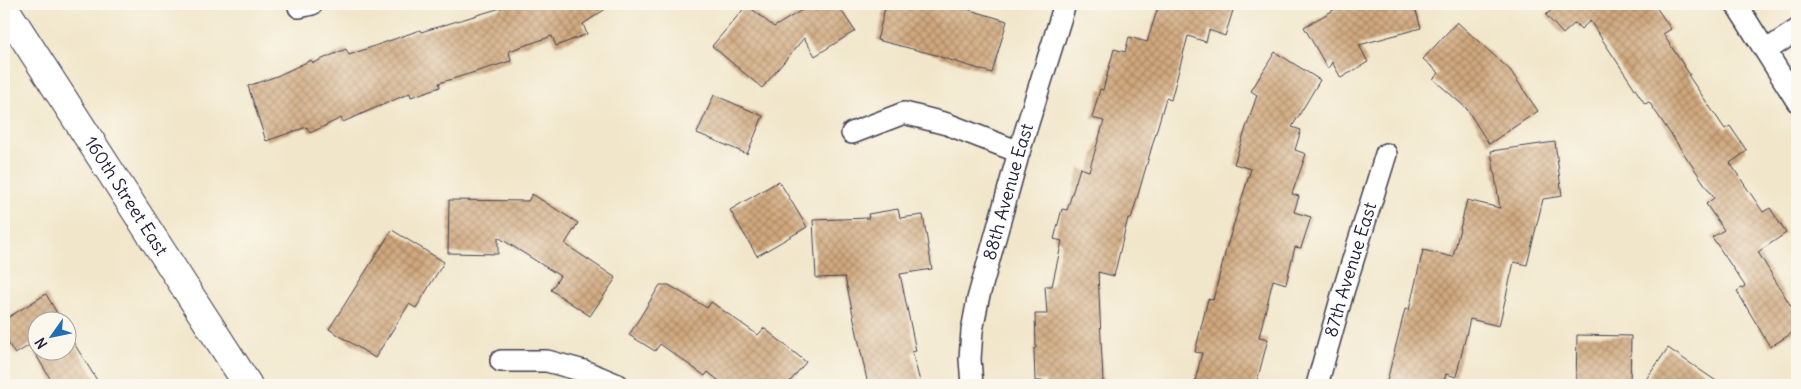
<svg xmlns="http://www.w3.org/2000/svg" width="1801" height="389" font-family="Delius,sans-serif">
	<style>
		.building { fill: url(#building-cross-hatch) }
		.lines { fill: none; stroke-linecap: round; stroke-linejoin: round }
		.minor-casing { stroke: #413f50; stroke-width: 24 }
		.secondary-casing { stroke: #413f50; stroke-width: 30 }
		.minor { stroke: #fff; stroke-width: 21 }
		.secondary { stroke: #fff; stroke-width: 28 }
		.labels { text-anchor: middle; stroke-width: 5; stroke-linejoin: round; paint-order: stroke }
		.street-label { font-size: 18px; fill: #22223b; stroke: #fbf7ec }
	</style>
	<defs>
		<pattern id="building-cross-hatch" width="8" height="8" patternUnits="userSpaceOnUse" patternTransform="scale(1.25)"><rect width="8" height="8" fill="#d0a87d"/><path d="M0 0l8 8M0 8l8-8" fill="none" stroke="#a88868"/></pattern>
	</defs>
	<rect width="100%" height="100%" fill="#fbf7ec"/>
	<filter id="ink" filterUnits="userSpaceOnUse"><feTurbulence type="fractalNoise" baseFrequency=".02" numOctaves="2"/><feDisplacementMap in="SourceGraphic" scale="10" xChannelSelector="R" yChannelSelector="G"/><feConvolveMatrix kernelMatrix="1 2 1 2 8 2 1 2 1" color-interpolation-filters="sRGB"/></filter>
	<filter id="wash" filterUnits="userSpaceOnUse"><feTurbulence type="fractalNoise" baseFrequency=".0096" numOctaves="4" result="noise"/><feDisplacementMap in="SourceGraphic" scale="20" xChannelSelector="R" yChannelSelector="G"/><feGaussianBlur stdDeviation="1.12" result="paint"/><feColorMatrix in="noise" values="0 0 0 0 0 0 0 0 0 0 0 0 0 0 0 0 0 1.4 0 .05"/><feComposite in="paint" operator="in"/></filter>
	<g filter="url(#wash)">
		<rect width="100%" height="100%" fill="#f1e6ca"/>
		<g id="blocks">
			<!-- building -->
			<path class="building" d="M514,4H613L583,24L587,34L556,46L552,36L509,51L511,61L439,83L440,87L411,97L410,93L343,122L341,118L310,133L307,127L266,141L248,86L277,76L311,60L313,63L346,49L349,55L420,30L421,32Z
				M812,4H837L855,31L815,56L804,38L762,88L712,46L747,5L774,27Z
				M886,4H950L1007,21L992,73L940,57V56L877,40Z
				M1159,4H1235L1225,36L1209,30L1206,42L1188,36L1171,100L1166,98L1131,219L1128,218L1114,276L1098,272L1103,382H1102V385H1045V381H1035L1034,349L1036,348L1035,314H1047L1045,286H1052L1062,241L1054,239L1062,209L1067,210L1080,168L1089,171L1104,121L1092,118L1100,89L1103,90L1114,49L1125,52L1129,37L1147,42Z
				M1344,4H1414L1421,28L1359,45L1368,62L1341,78L1332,62L1328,69L1304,27Z
				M1558,4H1654L1671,29L1663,34L1690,75H1688L1725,129L1730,126L1747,151L1730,163L1763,212L1770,208L1786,233L1758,252L1797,316V330L1770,347L1737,291L1745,286L1712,237L1724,230L1706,204L1714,198L1649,102L1645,104L1590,21L1581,29L1575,23L1563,34L1546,15Z
				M1457,22L1510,70L1538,111L1489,144L1466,108L1433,79L1439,73L1423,59Z
				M1275,52L1320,80L1292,127L1301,130L1295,150L1306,154L1292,194L1299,196L1294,212L1311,217L1301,248L1295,247L1286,284L1273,280L1259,337L1268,339L1256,385H1194L1202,353L1195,352L1208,299L1213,300L1227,246L1251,169L1234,164L1257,95L1251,91Z
				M714,95L763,116L747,154L697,133Z
				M1555,142L1562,196L1543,199L1527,265L1514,262L1499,326L1470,319L1456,377L1446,374L1443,385H1386L1405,309L1409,310L1423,250L1453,257L1467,200L1500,208L1491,151Z
				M779,181L807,227L757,256L730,210Z
				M532,194L578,223L565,244L616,278L590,316L551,290L560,276L498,237V254L448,253L449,200L528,201Z
				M898,209L900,218L923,215L932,269L900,274L916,351L912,352L921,385H868L845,277L816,278L813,220L869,218L868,214Z
				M392,230L444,262L416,308L409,304L375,358L329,329Z
				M660,285H669L707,308L711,302L758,335L764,328L806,362L787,385H724L708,372L705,376L660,344L655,351L629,335Z
				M46,294L62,322H38V352H68V330L71,336L70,337L100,385H54L30,345L15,354L4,336V320Z
				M1577,335L1631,336L1630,385H1576Z
				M1668,348L1722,385H1642Z"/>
		</g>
	</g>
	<g filter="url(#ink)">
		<use href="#blocks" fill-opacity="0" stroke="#413f50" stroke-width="1"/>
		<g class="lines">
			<!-- minor casing -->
			<g class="minor-casing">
				<g id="minor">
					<path d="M1736,4L1797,101"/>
					<path d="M299,7L312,4"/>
					<path d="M1767,50L1797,30"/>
					<path d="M852,133L904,113L947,124L1019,152"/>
					<path d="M501,361H547L584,371L618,385"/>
					<path id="s1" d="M972,385L970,359L972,331L978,299L1019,152L1065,4"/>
					<path id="s2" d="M1317,385L1343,292L1386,154"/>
				</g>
			</g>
			<!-- secondary casing -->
			<g class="secondary-casing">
				<g id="secondary">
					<path id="s3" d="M4,7L248,385"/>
				</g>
			</g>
			<!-- minor -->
			<use href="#minor" class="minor"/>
			<!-- secondary -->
			<use href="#secondary" class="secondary"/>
		</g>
	</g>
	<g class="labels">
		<!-- street labels -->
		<g class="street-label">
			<text dy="6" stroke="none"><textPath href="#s1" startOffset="198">88th Avenue East</textPath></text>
			<text dy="6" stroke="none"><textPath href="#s3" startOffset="225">160th Street East</textPath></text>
			<text dy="6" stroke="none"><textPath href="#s2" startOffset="120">87th Avenue East</textPath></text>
		</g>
	</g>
	<!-- margin -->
	<rect width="1801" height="389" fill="none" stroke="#fbf7ec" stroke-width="20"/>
	<!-- north arrow -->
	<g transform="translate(52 336) rotate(237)"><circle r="24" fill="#fbf7ec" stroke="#a4a2a5"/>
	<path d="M0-4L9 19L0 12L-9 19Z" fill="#1f6fb2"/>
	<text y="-8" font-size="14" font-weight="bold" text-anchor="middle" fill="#22223b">N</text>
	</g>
</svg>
